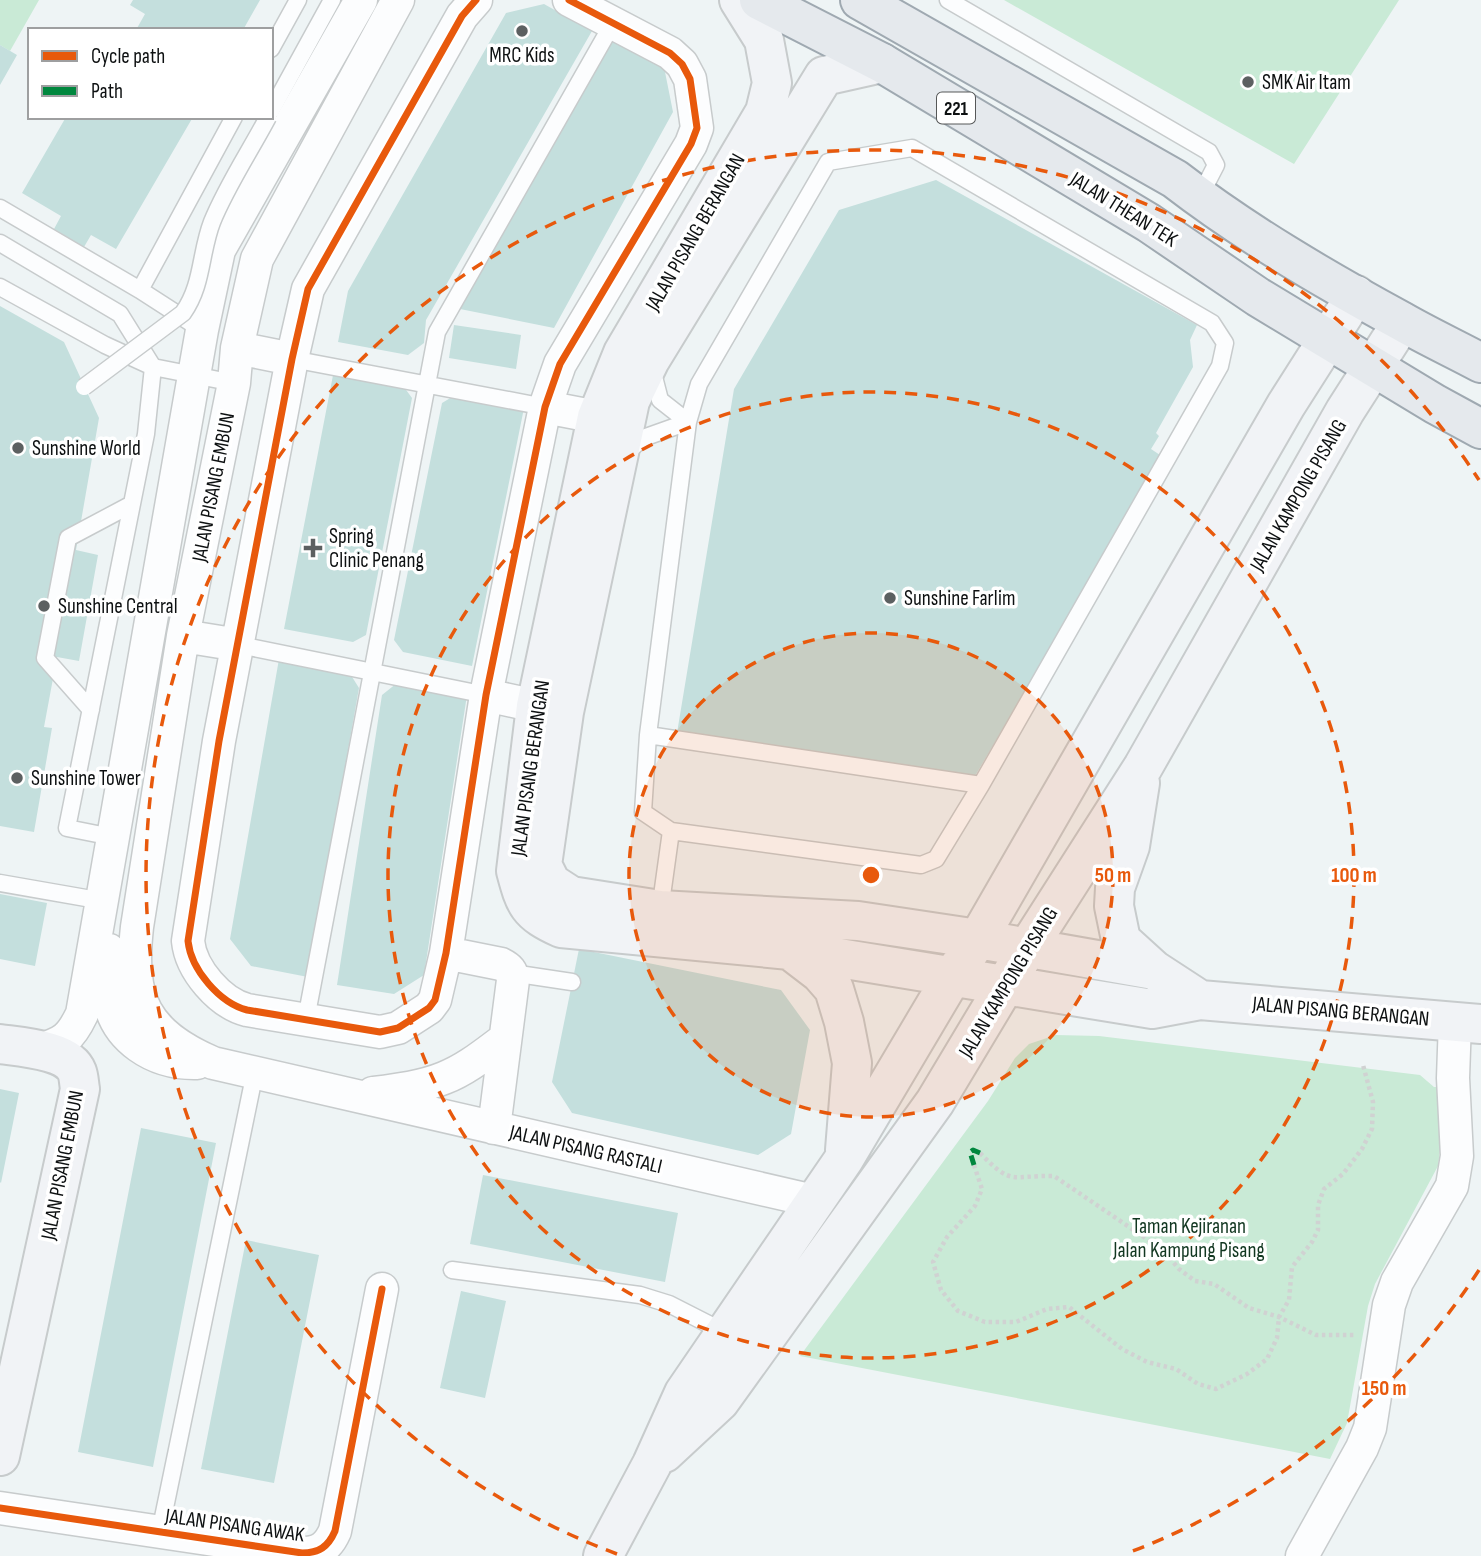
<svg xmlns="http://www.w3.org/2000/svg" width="1481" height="1556" font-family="'Sofia Sans Condensed',sans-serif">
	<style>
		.green { fill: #c9ead6 }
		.building { fill: #c4dfdd }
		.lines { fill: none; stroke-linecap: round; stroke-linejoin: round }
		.lane-casing { stroke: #c7cbcc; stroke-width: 19 }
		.street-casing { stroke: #c7cbcc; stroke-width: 35 }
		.secondary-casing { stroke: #c7cbcc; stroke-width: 42 }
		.primary-casing { stroke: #9fa9b1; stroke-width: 42 }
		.path { stroke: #d0d2d2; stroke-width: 4.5; stroke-dasharray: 3.5 3.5; stroke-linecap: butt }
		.lane { stroke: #fcfdfe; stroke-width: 16 }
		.street { stroke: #fcfdfe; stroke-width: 32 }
		.secondary { stroke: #f1f3f6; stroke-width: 38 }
		.primary { stroke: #e5e9ed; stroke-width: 38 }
		.lane-bridge-casing { stroke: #c7cbcc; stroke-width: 19; stroke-linecap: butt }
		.lane-bridge { stroke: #fcfdfe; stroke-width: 16 }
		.quiet { stroke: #00873e; stroke-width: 5; stroke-dasharray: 10 5; stroke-linecap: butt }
		.cycleway-casing { stroke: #fff; stroke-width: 11 }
		.cycleway { stroke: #e8590c; stroke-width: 7 }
		.ring { fill: none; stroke: #e8590c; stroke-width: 3.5; stroke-dasharray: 12 9 }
		.poi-dot { fill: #5c6061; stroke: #fff; stroke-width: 2.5 }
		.labels { text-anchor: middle; stroke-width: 7; stroke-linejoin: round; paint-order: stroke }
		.shield { fill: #fff; stroke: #565858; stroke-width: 2 }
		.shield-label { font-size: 19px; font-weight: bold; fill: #0d1011 }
		.poi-label { font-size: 21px; fill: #0d1011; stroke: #fff; text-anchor: start }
		.street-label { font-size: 21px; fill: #0d1011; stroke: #fff }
		.park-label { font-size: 21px; fill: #123721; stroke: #fff }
		.centre { fill: #e8590c; stroke: #fff; stroke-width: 3.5 }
		.ring-label { font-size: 21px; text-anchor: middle; font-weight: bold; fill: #e8590c; stroke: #fff; stroke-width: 7; stroke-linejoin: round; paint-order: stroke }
	</style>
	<rect width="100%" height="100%" fill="#eef4f5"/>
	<!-- green -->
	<path class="green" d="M0,0H39L10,51L0,45Z
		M1004,0H1399L1294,164Z
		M1056,1035L1099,1036L1420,1075L1434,1087H1438L1441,1142L1438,1166L1375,1284L1368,1306L1347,1423L1330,1459L800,1356L988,1101L1015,1058L1029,1044Z"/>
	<!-- building -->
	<path class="building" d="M133,0H260L243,30H136L145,14L130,5Z
		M544,4L592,31L426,320L424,343L408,355L338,342L348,291L506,13Z
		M611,37L664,67L673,112L554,328L460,309Z
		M0,45L17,55L0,85Z
		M66,117H193L116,249L91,235L84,247L54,229L61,216L22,193Z
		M936,180L1197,325L1190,340L1193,367L1156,433L1159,436L1151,449L1163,457L975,776L676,739L734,389L839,210Z
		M0,306L64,342L99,418L76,550L98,555L79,661L57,657L44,727L52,728L34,832L0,826Z
		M454,325L521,335L516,369L449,358Z
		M334,370L401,383L412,398L366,635L353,642L284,629Z
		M457,394L524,408L472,666L403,652L394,640L442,403Z
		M279,659L349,672L359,688L308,977L251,966L230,939Z
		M397,683L467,695L424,975L394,994L337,985L382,695Z
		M0,894L47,903L35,966L0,959Z
		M579,949L781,990L810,1030L791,1134L758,1155L572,1113L552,1082Z
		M0,1089L19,1093L1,1183L0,1182Z
		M141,1128L216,1143L153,1467L78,1452Z
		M483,1175L678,1213L665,1282L470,1244Z
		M246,1240L319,1255L274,1483L201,1469Z
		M461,1291L506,1301L485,1398L440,1388Z"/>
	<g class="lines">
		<!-- lane casing -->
		<g class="lane-casing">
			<path id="lane" d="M948,0L1209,152L1216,165L1199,198
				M271,49L298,0
				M271,111L332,0
				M912,148L1212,323L1225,343L1220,366L981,785L936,859L921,865L671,831L643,812L648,735L688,422L699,384L828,162Z
				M0,208L140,290L202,330
				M0,243L120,314L153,367L146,434L67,828L112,837
				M0,287L105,345L153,367L234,383
				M140,290L234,117
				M292,359L545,407
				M652,369L660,400L688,422
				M626,453L643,438L688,422
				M239,645L486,695
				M91,710L45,658L68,538L132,504
				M648,735L981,785
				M0,883L103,901
				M660,910L671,831
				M512,973L572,982
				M306,1019L437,332L613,23
				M452,1270L640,1295L669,1304L726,1333
				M160,1532L255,1072"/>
		</g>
		<!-- street casing -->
		<g class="street-casing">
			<path id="street" d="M398,0L257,259L237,348L234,383L183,636L137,927C129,1000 144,1033 213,1063L814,1201
				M476,0L462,16L308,289L292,359L219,741L188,941C191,970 220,1003 247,1010L380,1032L398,1028L429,1008L435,1000L446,953L486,695L545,407L560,364L691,144L697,128L690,79L682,64L670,53L569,0
				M237,348L292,359
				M545,407L597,417
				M183,636L239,645
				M486,695L536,706
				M109,950C108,965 106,979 108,994C114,1040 155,1064 197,1063
				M446,953L501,964C509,968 512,971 513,980L494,1128
				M38,1051C64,1042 70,1039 82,1014L202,330L219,250L361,0
				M373,1093C397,1090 422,1087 444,1078C467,1069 486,1053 505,1039
				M0,1508L302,1553C319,1553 328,1547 335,1531L382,1289
				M1302,1556L1362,1448L1370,1428L1389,1305L1397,1282L1452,1186L1457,1156L1453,1078L1455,1021"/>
		</g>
		<!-- secondary casing -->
		<g class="secondary-casing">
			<path id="secondary" d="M739,0L764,40L772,83L765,112L623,353L597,417L536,706L516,871C525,905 528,913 561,928L790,950L1152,1009L1200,1000L1481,1024
				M882,63L824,76L650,360L630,401L564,712L542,865L551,883L571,896L660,910L858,921L978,939L1154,970L1200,1000
				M1140,783L1130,846L1115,888L1114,906L1121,940L1154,970
				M790,950L820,973L834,989L844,1022L852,1063L845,1150
				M0,1044C21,1047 69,1050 77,1072C79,1077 79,1084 80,1089L0,1456
				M664,1453L720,1401L935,1102L1028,947L1143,767L1345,411L1402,322
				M603,1556L652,1464L684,1393L844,1159L952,977L978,939L1286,405L1356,295"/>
		</g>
		<!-- primary casing -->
		<g class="primary-casing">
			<path id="primary" d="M759,0L882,63L1149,223L1258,297L1435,404L1481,429
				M860,0L1175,179C1245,233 1324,279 1401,321C1427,336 1455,349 1481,363"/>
		</g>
		<!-- path -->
		<path class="path" d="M980,1153C1013,1187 1011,1175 1054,1176L1163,1250L1179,1269L1195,1281L1214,1284L1249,1308L1279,1317L1316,1335H1354
			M974,1165L982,1189L975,1206L947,1237L933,1262L941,1290L958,1311L985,1322H1016L1047,1309L1069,1307L1122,1349L1147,1362L1176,1369L1198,1384L1216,1389L1247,1374L1267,1359L1277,1338L1279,1317L1289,1300L1292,1267L1312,1242L1318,1230V1205L1324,1189L1343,1174L1362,1149L1372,1129L1373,1102L1363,1065"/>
		<!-- lane -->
		<use href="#lane" class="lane"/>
		<!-- street -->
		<use href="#street" class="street"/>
		<!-- secondary -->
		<use href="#secondary" class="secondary"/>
		<!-- primary -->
		<use href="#primary" class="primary"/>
		<!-- lane-bridge casing -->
		<g class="lane-bridge-casing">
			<path id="lane-bridge" d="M84,387L183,313C203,285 200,253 212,222C226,187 250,151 268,117"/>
		</g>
		<!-- lane-bridge -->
		<use href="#lane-bridge" class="lane-bridge"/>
		<!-- quiet -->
		<path class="quiet" d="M974,1165L970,1152L973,1150L980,1153"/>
		<!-- cycleway casing -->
		<g class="cycleway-casing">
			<path id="cycleway" d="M476,0L462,16L308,289L292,359L219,741L188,941C191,970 220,1003 247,1010L380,1032L398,1028L429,1008L435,1000L446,953L486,695L545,407L560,364L691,144L697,128L690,79L682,64L670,53L569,0
				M0,1508L302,1553C319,1553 328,1547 335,1531L382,1289"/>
		</g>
		<!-- cycleway -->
		<use href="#cycleway" class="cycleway"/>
	</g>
	<!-- distance rings -->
	<circle cx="871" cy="875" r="242" fill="#e8590c" fill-opacity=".12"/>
	<g class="ring">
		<circle cx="871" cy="875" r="242"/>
		<circle cx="871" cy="875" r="483"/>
		<path d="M1479 1270A725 725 0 0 1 1125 1554M617 1554A725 725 0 1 1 1479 480"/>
	</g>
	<!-- markers -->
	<g class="poi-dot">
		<circle cx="522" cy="31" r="7"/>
		<circle cx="1248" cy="82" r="7"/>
		<circle cx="18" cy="448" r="7"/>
		<path d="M309.5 537.5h7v7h7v7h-7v7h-7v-7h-7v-7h7z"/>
		<circle cx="890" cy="598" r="7"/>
		<circle cx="44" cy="606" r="7"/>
		<circle cx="17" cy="778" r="7"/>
	</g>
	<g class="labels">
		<!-- shield labels -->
		<rect class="shield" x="937" y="92.5" width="38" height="31" rx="5"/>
		<g class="shield-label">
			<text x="956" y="115">221</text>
		</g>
		<!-- poi labels -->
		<g class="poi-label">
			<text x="522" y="62" text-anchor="middle">MRC Kids</text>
			<text x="1262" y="89">SMK Air Itam</text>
			<text x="32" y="455">Sunshine World</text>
			<text x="329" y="543">Spring<tspan x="329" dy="24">Clinic Penang</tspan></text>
			<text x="904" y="605">Sunshine Farlim</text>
			<text x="58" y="613">Sunshine Central</text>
			<text x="31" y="785">Sunshine Tower</text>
		</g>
		<!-- street labels -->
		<g class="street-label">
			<text transform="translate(1124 209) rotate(32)" y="7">JALAN THEAN TEK</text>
			<text transform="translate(695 232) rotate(-60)" y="7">JALAN PISANG BERANGAN</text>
			<text transform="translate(213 487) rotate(-79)" y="7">JALAN PISANG EMBUN</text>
			<text transform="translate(1298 495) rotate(-60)" y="7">JALAN KAMPONG PISANG</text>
			<text transform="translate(530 768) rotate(-82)" y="7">JALAN PISANG BERANGAN</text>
			<text transform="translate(1008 982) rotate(-59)" y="7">JALAN KAMPONG PISANG</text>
			<text transform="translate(1341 1011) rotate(5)" y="7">JALAN PISANG BERANGAN</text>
			<text transform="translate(586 1149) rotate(13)" y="7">JALAN PISANG RASTALI</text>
			<text transform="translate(62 1165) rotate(-79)" y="7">JALAN PISANG EMBUN</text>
			<text transform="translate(235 1525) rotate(8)" y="7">JALAN PISANG AWAK</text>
		</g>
		<!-- park labels -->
		<g class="park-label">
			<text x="1189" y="1233">Taman Kejiranan<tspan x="1189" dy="24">Jalan Kampung Pisang</tspan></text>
		</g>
	</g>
	<circle cx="871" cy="875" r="10" class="centre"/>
	<g class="ring-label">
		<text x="1113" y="882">50 m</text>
		<text x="1354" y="882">100 m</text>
		<text x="1384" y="1395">150 m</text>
	</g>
	<!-- legend -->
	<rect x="28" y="28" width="245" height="91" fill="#ffffff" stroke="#9e9fa0" stroke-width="2"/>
	<rect x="42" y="51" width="35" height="10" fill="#e8590c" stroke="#9e9fa0" stroke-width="2"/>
	<text x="91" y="63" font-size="21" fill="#0d1011">Cycle path</text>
	<rect x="42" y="86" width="35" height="10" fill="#00873e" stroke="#9e9fa0" stroke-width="2"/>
	<text x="91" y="98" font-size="21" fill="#0d1011">Path</text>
</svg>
